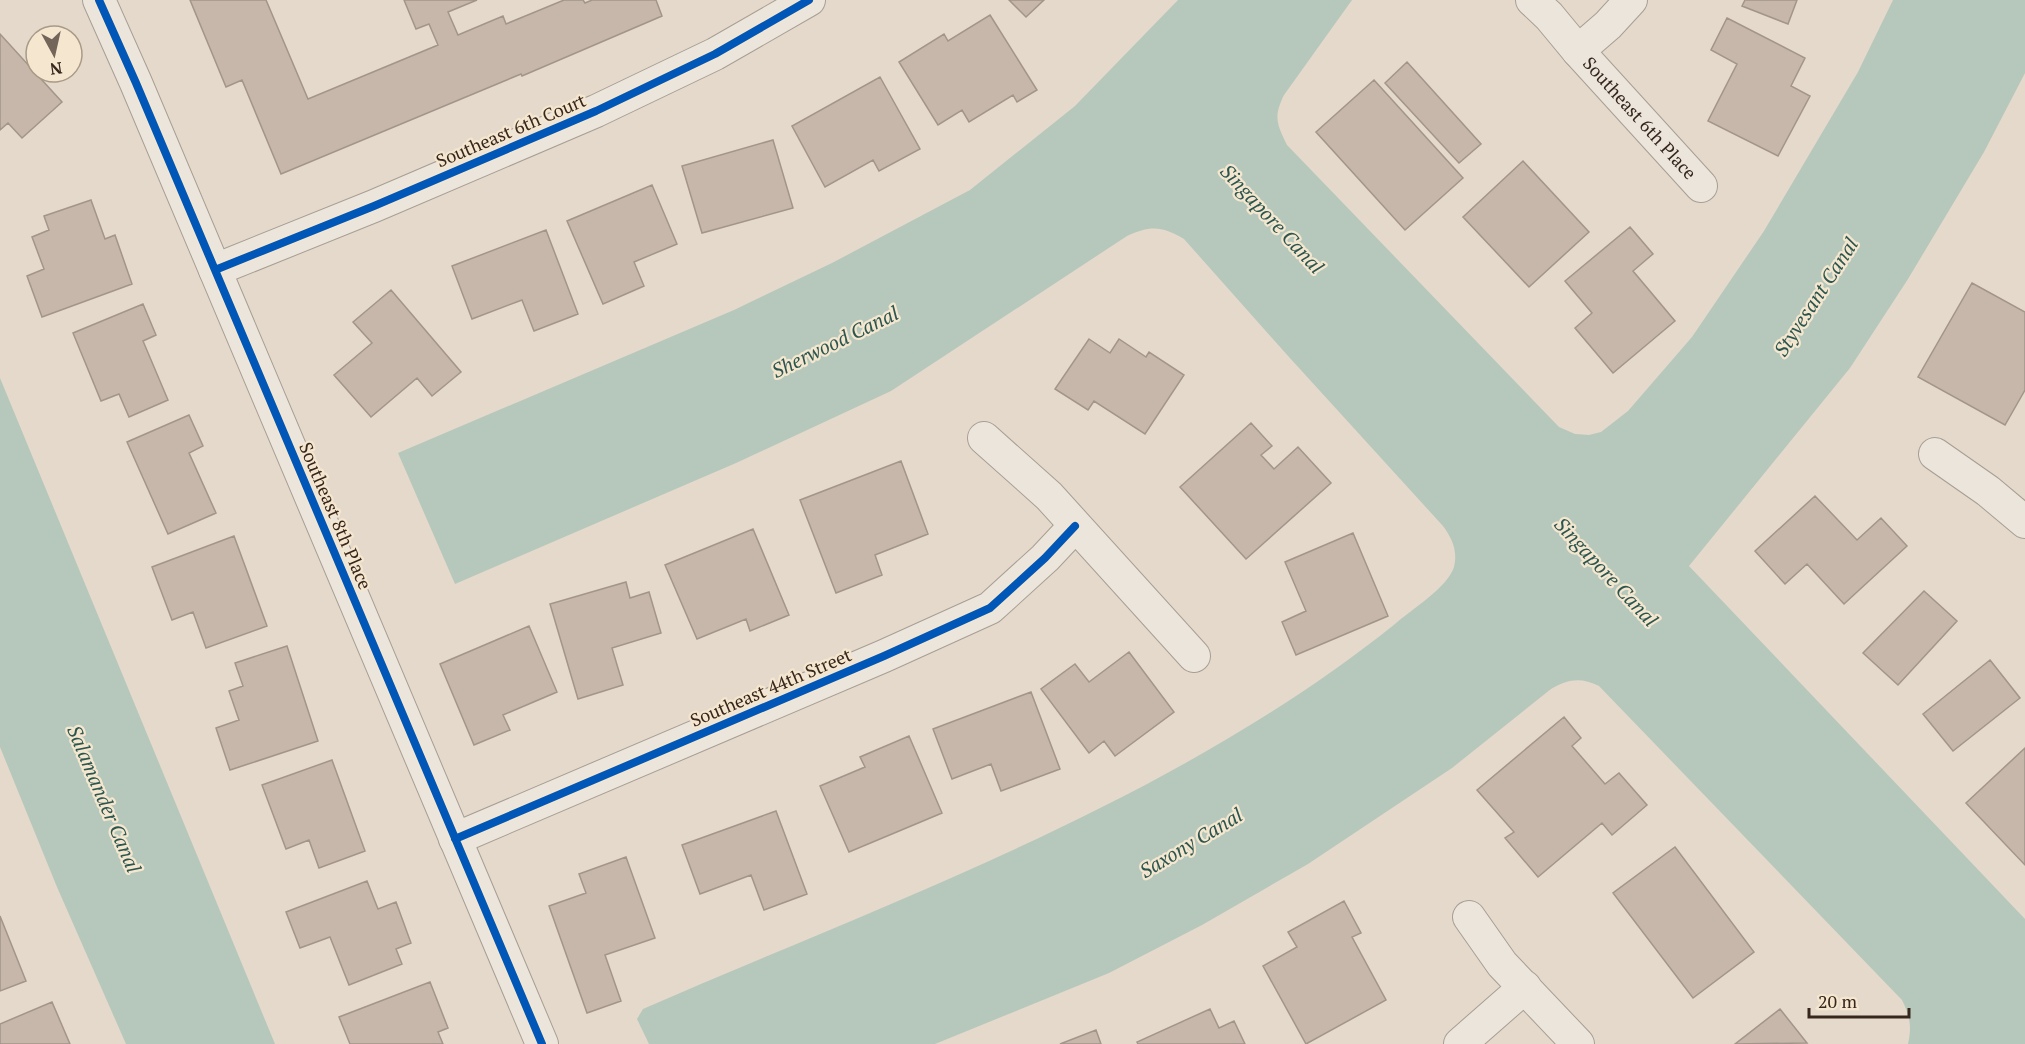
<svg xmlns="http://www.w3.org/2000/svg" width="2025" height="1044" font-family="'PT Serif',serif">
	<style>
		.water { fill: #b6c8bb }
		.building { fill: #c7b7ab; stroke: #a3958a; stroke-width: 1.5 }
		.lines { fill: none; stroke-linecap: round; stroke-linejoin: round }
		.minor-casing { stroke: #a89e93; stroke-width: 34 }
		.minor { stroke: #ebe5dc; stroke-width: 32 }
		.cycleway-casing { stroke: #f5e7cf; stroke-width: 11 }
		.cycleway { stroke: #0057b8; stroke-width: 8 }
		.labels { text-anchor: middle; stroke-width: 4.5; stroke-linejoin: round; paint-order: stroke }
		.street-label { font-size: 18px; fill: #36261c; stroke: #f5e7cf }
		.water-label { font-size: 20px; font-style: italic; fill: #2b564f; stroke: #f5e7cf }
	</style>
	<rect width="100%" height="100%" fill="#e4d9ca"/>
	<!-- water -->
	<path class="water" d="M1178,0H1352L1284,95C1273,117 1277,124 1287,145L1559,427L1575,434L1589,435L1601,432L1628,411L1692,337L1764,231L1858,72L1893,0H2025V73L1984,152L1908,279L1850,368L1689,566L2025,919V1044H1908C1912,1027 1910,1016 1902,1000L1599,686C1581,677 1568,679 1551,689L1452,768L1308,864L1202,925L1109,973L935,1044H649L637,1019L643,1009C900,897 1174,801 1395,624C1411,610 1448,587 1454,567C1458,551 1452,538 1443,526L1289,357L1184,239C1163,226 1150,225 1127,236L891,391L736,463L455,584L398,453L734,310L832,263L970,190L1075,106Z
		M0,378L275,1044H126L57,887L0,747Z"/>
	<!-- building -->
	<path class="building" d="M190,0H266L308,99L438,45L429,24L416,29L404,0H477L448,12L458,35L503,16L506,24L564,0H583L585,3L592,0H656L662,16L522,76L521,74L281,174L242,80L226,87Z
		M1009,0H1044L1026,17Z
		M1745,0H1797L1788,24L1742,6Z
		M990,15L1037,90L1017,102L1013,95L969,122L962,110L938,125L899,62L944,34L948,41Z
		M1727,18L1805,58L1791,86L1810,96L1778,156L1708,121L1737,64L1711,50Z
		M0,34L62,102L22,138L8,123L0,130Z
		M1407,62L1481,144L1459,163L1385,83Z
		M880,77L920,149L879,171L873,160L825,187L792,126Z
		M1374,80L1463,178L1405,230L1316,132Z
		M773,140L793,208L702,233L682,166Z
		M1523,161L1589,232L1529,287L1463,217Z
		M652,185L677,244L634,262L644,286L603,304L567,221Z
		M91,200L105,239L115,235L132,284L42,317L27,276L44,269L32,237L49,230L44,216Z
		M1630,227L1653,254L1633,271L1675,321L1613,373L1575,328L1592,313L1565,281Z
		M546,230L578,314L534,331L522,300L472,319L452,266Z
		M1972,283L2025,312V390L2005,425L1918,377Z
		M391,290L461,372L432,396L417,378L371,417L334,375L372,343L353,322Z
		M143,304L156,335L143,341L168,400L129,417L119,394L101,401L73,333Z
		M1089,339L1110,353L1119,339L1146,357L1149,352L1184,375L1145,434L1094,401L1088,410L1055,389Z
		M189,415L203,446L189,453L216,513L168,534L127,442Z
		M1251,423L1272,446L1261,455L1274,469L1298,447L1331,483L1246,559L1180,487Z
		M901,461L928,534L875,555L882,575L836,593L800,500Z
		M1815,496L1857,540L1881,518L1907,546L1844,604L1807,564L1785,584L1755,551Z
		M753,529L789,615L750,631L746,619L697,639L665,565Z
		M1353,533L1388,616L1296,655L1282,622L1306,611L1285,562Z
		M234,536L267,626L206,648L193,612L172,620L152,567Z
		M626,582L630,598L649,592L661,633L612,648L623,685L578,699L550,604Z
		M1924,591L1957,621L1898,685L1863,653Z
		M529,626L557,692L503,715L510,730L474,745L440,664Z
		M287,646L318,741L230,770L216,728L239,720L229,691L243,686L235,663Z
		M1129,652L1174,712L1115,756L1104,741L1089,753L1041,689L1075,664L1089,682Z
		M1990,660L2020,698L1953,751L1923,714Z
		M1031,692L1060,769L1001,791L991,764L952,779L933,729Z
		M1564,717L1581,738L1572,746L1605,784L1619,773L1647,805L1612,835L1602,823L1538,877L1505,838L1514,832L1477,790Z
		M909,736L942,813L849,852L820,786L865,767L860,757Z
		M2025,748V865L1966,803Z
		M332,760L365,851L319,868L309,840L286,849L262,785Z
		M776,811L807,894L764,910L751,875L700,894L682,845Z
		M1675,847L1754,952L1693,998L1613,893Z
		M626,857L655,938L605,955L621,1001L587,1013L549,906L586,893L579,874Z
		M367,881L378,909L396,902L411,943L396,949L402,964L349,985L330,937L300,948L286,912Z
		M1344,901L1361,933L1352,937L1386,1000L1306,1044L1263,966L1297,947L1288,932Z
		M0,916L26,981L0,991Z
		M430,982L448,1028L438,1032L443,1044H350L339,1017Z
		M52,1002L70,1044H0V1024Z
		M1210,1009L1219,1028L1234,1021L1245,1044H1138L1137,1042Z
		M1780,1009L1807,1043L1735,1044Z
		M1096,1030L1101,1044H1060Z"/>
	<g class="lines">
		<!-- minor casing -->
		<g class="minor-casing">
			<g id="minor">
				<path d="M99,0L136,83L542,1044"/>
				<path id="s1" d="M1532,0L1549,16L1578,51L1701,186"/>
				<path d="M1578,51L1608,25L1631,0"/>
				<path d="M215,270L374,206L596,111L715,54L809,0"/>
				<path d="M984,438L1049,496L1194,656"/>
				<path d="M1935,454L1988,491L2025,522"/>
				<path d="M455,839L884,656L990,608L1045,558L1075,526"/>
				<path d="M1469,917L1502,964L1578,1044"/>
				<path d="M1460,1044L1525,987"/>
			</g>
		</g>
		<!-- minor -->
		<use href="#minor" class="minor"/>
		<!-- cycleway casing -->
		<g class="cycleway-casing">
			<path id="cycleway" d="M99,0L136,83L542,1044
				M215,270L374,206L596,111L715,54L809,0
				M455,839L884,656L990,608L1045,558L1075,526"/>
		</g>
		<!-- cycleway -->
		<use href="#cycleway" class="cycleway"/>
	</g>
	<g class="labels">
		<!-- street labels -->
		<g class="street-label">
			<text dy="6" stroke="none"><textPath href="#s1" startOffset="160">Southeast 6th Place</textPath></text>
			<text transform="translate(511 131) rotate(-23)" y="6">Southeast 6th Court</text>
			<text transform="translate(335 516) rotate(67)" y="6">Southeast 8th Place</text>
			<text transform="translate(771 688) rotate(-23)" y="6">Southeast 44th Street</text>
		</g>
		<!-- water labels -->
		<g class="water-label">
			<text transform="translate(1272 219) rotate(47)" y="7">Singapore Canal</text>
			<text transform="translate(1816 297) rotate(-57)" y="7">Styvesant Canal</text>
			<text transform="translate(835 342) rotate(-26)" y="7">Sherwood Canal</text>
			<text transform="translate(1606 572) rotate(47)" y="7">Singapore Canal</text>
			<text transform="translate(104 799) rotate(67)" y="7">Salamander Canal</text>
			<text transform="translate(1191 843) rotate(-31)" y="7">Saxony Canal</text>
		</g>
	</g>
	<!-- north arrow -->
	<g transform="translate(54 54) rotate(172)"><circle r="28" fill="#f5e7cf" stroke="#a99a87" stroke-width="1.5"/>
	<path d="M0-4.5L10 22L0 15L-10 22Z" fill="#736559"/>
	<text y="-9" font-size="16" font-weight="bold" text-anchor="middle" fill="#36261c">N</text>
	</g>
	<!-- scale -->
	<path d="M1809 1008v9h100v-9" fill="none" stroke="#36261c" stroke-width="3"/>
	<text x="1818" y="1008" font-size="18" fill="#36261c" stroke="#f5e7cf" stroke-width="4.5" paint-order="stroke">20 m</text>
</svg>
